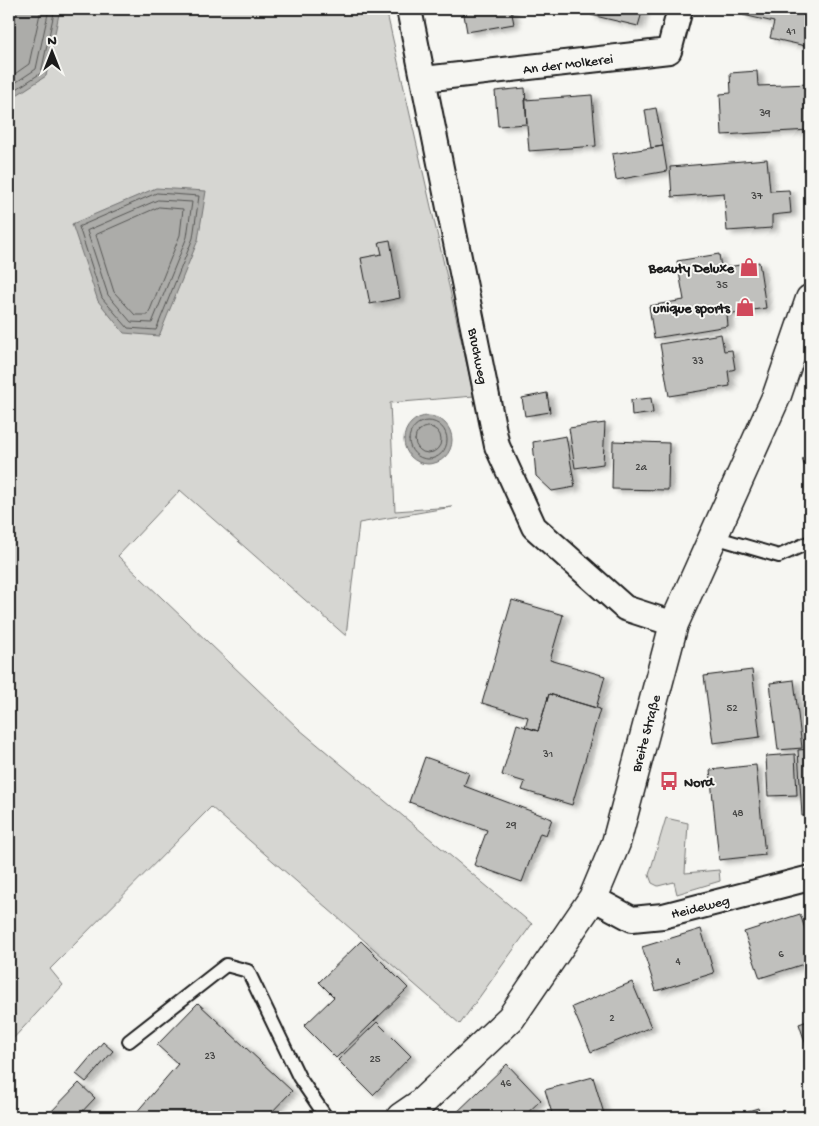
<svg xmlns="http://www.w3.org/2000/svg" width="819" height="1126" font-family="'Gochi Hand',sans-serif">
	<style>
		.green { fill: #d6d6d2; stroke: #797977 }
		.water { fill: #acaca9; stroke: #727271 }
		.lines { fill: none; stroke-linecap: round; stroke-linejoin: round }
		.shore { stroke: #565654; stroke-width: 1 }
		.building { fill: #c0c0bd; stroke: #1c1c1c; filter: url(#shadow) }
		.lane-casing { stroke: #1c1c1c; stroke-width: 16 }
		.street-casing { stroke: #1c1c1c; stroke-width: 28 }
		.primary-casing { stroke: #1c1c1c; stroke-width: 31 }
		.lane { stroke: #f6f6f2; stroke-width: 12 }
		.street { stroke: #f6f6f2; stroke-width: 24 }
		.primary { stroke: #f6f6f2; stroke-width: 28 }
		.labels { text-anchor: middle; stroke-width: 4; stroke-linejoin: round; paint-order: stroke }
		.number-label { font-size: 11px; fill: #454544 }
		.street-label { font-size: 14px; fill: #1c1c1c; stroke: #f6f6f2 }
		.poi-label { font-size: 14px; font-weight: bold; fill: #1c1c1c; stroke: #f6f6f2; text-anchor: end }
	</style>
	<defs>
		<filter id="shadow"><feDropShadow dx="5.5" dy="3" stdDeviation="2.5" flood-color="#0004"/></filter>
	</defs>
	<rect width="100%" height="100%" fill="#f6f6f2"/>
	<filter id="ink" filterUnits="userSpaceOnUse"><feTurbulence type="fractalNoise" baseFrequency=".02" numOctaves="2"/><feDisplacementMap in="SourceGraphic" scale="10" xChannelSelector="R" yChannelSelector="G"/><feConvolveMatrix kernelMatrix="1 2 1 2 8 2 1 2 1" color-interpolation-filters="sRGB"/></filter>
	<g filter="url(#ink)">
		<!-- green -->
		<path class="green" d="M9,9H386L474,396L390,403L395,511L452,507L359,523L346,636L180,490L118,556L299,729L532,924L460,1024L211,807L50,969L63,985L9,1043Z
			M666,818L688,823L685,873L719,870L720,881L677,894L674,882L658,886L652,883L649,875Z"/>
		<!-- water -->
		<path class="water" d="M9,9H66L59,14L46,76L9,100Z
			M156,188L206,191L198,240L159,336L124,333L98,301L72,224Z
			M404 440a24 24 0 1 1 48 0a24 24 0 1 1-48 0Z"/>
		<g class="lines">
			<!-- shore -->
			<path class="shore" d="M9,78L29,64L41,9
				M9,87L36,69L49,9
				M9,94L41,73L54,13L58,9
				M157,193L199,196L193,238L156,330L128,328L102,298L79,227Z
				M158,200L192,202L187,237L152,323L131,322L108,295L87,231Z
				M159,207L183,209L180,235L148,315H135L114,292L96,235Z
				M409 440a19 19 0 1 1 38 0a19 19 0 1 1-38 0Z
				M415 440a13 13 0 1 1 26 0a13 13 0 1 1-26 0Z"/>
		</g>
		<!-- building -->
		<path class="building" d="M463,9H511L514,24L467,32Z
			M593,9H643L638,26L591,15Z
			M744,9H810V47L770,38L774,22L743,15Z
			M757,71L758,86L810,84V130L722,135L720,94L731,93L730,73Z
			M525,88L527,124L498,126L495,91Z
			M592,95L596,146L529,151L525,100Z
			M656,108L663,146L651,148L645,110Z
			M663,146L667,171L616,180L612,154Z
			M767,159L770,191L789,190L791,213L772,215V228L727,231L724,193L672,197L670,167Z
			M390,240L400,298L370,304L361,258L382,254L379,242Z
			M719,254L721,268L759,262L766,308L727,314L728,326L654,338L649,306L684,300L677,261Z
			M721,334L724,351L732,350L735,369L728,371L730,386L669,396L660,344Z
			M547,393L550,412L525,416L522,398Z
			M651,398L653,413L632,416L631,400Z
			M605,423L603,464L575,468L569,428Z
			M566,436L575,487L552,491L536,476L533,442Z
			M613,441L669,443L668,490L612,489Z
			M810,456V479L802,459Z
			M512,600L563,615L550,660L605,676L596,708L549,694L538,731L525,727L528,717L482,703Z
			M752,670L760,737L713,743L704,676Z
			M794,680L802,748L778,750L770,683Z
			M549,694L600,709L572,805L522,790L525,782L502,775L517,724L538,731Z
			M810,749V815L802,816L798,750Z
			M795,754L797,795L768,796L766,756Z
			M425,757L469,773L464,786L552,819L546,835L540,833L522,882L474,865L487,830L409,802Z
			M756,765L765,855L719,860L710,770Z
			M800,914L810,944V962L760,978L744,932Z
			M701,929L714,973L656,991L642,947Z
			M361,941L408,988L336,1058L304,1026L334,997L319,982Z
			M632,982L651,1027L591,1052L572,1007Z
			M198,1003L292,1091L267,1117H138L135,1114L178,1064L157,1045Z
			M810,1020V1057L799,1024Z
			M377,1022L411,1056L373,1095L338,1060Z
			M103,1042L113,1051L86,1082L76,1074Z
			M507,1064L541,1100L523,1117H452Z
			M593,1077L605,1117H553L545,1090Z
			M79,1083L95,1098L77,1117H46Z
			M758,1108L761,1117H729Z"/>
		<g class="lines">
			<!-- lane casing -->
			<g class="lane-casing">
				<path id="lane" d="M714,537L779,556L810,542
					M129,1041L226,965L248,971L299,1077L326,1117"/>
			</g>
			<!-- street casing -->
			<g class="street-casing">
				<path id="street" d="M409,9L497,446L534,527L625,608L674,624
					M424,79L669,51L680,9
					M593,898L632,919L663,916L810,878"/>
			</g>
			<!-- primary casing -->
			<g class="primary-casing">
				<path id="primary" d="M401,1117L420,1104L511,1018L593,898L616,843L674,624L777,395L810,299"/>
			</g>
			<!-- lane -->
			<use href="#lane" class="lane"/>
			<!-- street -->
			<use href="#street" class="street"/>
			<!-- primary -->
			<use href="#primary" class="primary"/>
		</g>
	</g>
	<!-- icons -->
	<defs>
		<g id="shop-bare" transform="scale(1.5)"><path d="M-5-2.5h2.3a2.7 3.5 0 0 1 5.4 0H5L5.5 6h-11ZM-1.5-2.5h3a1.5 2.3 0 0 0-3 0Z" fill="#d1495b" stroke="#f6f6f2" stroke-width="2.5" paint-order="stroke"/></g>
		<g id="bus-bare" transform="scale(1.5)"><path d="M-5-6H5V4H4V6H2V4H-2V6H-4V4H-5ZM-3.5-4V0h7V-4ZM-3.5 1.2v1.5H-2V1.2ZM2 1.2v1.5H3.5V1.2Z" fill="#d1495b" stroke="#f6f6f2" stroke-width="2.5" paint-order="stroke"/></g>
	</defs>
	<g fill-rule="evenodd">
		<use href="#shop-bare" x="749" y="267"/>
		<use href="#shop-bare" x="745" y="307"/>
		<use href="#bus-bare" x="669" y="781"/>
	</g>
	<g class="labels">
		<!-- number labels -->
		<g class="number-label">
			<text x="791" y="34">41</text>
			<text x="765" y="116">39</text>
			<text x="757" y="199">37</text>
			<text x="722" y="288">35</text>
			<text x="698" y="364">33</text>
			<text x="641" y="470">2a</text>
			<text x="732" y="711">52</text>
			<text x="548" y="757">31</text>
			<text x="738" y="816">48</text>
			<text x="511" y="828">29</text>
			<text x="781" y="957">6</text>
			<text x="678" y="964">4</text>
			<text x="612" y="1021">2</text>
			<text x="210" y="1059">23</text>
			<text x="375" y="1062">25</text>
			<text x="506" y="1086">46</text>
		</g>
		<!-- street labels -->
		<g class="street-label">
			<text transform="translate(568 63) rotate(-7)" y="5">An der Molkerei</text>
			<text transform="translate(479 356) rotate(79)" y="5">Bruchweg</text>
			<text transform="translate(645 733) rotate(-75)" y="5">Breite Straße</text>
			<text transform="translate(700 906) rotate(-14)" y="5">Heideweg</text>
		</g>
		<!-- poi labels -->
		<g class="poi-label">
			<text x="734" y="272">Beauty Deluxe</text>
			<text x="730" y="312">unique sports</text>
			<text x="684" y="786" text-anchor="start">Nord</text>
		</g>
	</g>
	<!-- margin -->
	<rect width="819" height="1126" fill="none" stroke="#f6f6f2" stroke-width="30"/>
	<rect x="15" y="15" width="789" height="1096" fill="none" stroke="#1c1c1c" stroke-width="2" filter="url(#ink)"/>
	<!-- north arrow -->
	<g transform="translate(52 52)" stroke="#f6f6f2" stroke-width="4" paint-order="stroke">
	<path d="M0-4L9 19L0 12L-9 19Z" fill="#1c1c1c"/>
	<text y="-8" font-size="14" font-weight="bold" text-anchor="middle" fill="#1c1c1c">N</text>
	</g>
</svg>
